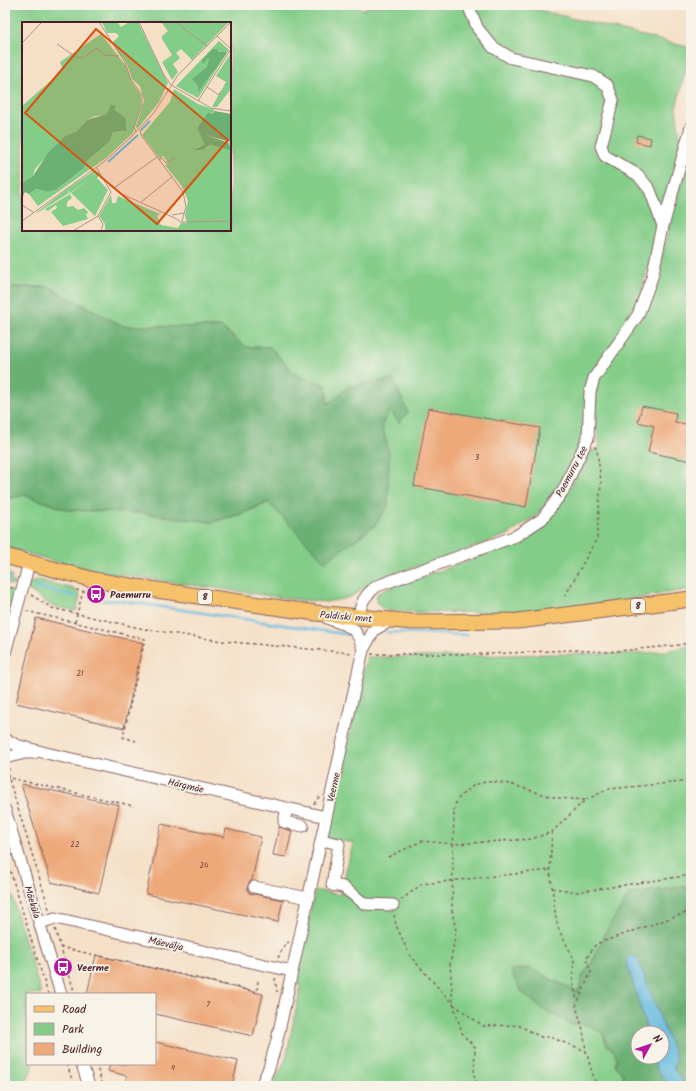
<svg xmlns="http://www.w3.org/2000/svg" width="696" height="1091" font-family="Kalam,sans-serif">
	<style>
		.green { fill: #84cd89; stroke: #67765a; fill-rule: evenodd }
		.forest { fill: #6bb075; stroke: #5a6850 }
		.water { fill: #64bae0; stroke: #576c86 }
		.lines { fill: none; stroke-linecap: round; stroke-linejoin: round }
		.stream { stroke: #64bae0; stroke-width: 2.5 }
		.building { fill: #eea97a }
		.minor-casing { stroke: #866362; stroke-width: 13 }
		.major-casing { stroke: #866362; stroke-width: 17 }
		.path { stroke: #866362; stroke-width: 1.5; stroke-dasharray: 3 3; stroke-linecap: butt }
		.minor { stroke: #fff; stroke-width: 11 }
		.major { stroke: #f5c16b; stroke-width: 15 }
		.labels { text-anchor: middle; stroke-width: 3.5; stroke-linejoin: round; paint-order: stroke }
		.number-label { font-size: 8px; fill: #73423f }
		.shield { fill: #f7f3e8; stroke: #7e5f64; stroke-width: 1 }
		.shield-label { font-size: 9px; font-weight: bold; fill: #4a1f2b }
		.street-label { font-size: 10px; fill: #4a1f2b; stroke: #f7f3e8 }
		.poi-label { font-size: 10px; font-weight: bold; fill: #4a1f2b; stroke: #f7f3e8; text-anchor: start }
		.inset-river { fill: none; stroke: #64bae0; stroke-width: 2 }
		.inset-road { fill: none; stroke: #b19389; stroke-width: 1 }
		.view { fill: #d8530f; fill-opacity: 0.15; stroke: #d8530f; stroke-width: 2 }
		.inset-edge { fill: none; stroke: #4a1f2b; stroke-width: 2 }
	</style>
	<rect width="100%" height="100%" fill="#f7f3e8"/>
	<filter id="ink" filterUnits="userSpaceOnUse"><feTurbulence type="fractalNoise" baseFrequency=".025" numOctaves="2"/><feDisplacementMap in="SourceGraphic" scale="8" xChannelSelector="R" yChannelSelector="G"/><feConvolveMatrix kernelMatrix="1 2 1 2 8 2 1 2 1" color-interpolation-filters="sRGB"/></filter>
	<filter id="wash" filterUnits="userSpaceOnUse"><feTurbulence type="fractalNoise" baseFrequency=".012" numOctaves="4" result="noise"/><feDisplacementMap in="SourceGraphic" scale="16" xChannelSelector="R" yChannelSelector="G"/><feGaussianBlur stdDeviation="0.9" result="paint"/><feColorMatrix in="noise" values="0 0 0 0 0 0 0 0 0 0 0 0 0 0 0 0 0 1.4 0 .05"/><feComposite in="paint" operator="in"/></filter>
	<g filter="url(#wash)">
		<rect width="100%" height="100%" fill="#f5e0c7"/>
		<!-- green -->
		<path class="green" d="M5,5H337L365,9L368,5H519L691,48L676,108L681,146L640,295L617,336L586,383L584,402L586,421L578,447L558,488L536,516L509,534L436,561L378,578L352,596L343,599L326,602L291,599L115,574L57,562L9,548L5,541V500L24,495L68,510L140,513L212,522L241,514L389,454L382,425L390,410L392,379L328,405L326,385L296,375L270,347H246L221,327L123,326L49,287H5ZM23,23H230V230H23Z
			M691,142V589C636,598 581,608 525,611C480,613 434,613 389,611L381,608L376,600L377,594L386,589L474,559L521,538L570,488L588,453L600,447C594,421 593,404 599,377L660,262Z
			M5,569L12,577L11,581L14,582V586L5,583Z
			M38,580L74,589L80,595L76,611L52,606L27,589L30,583Z
			M5,589L14,592L9,612L5,610Z
			M691,645V886L629,894L605,933L594,959L583,975L578,992L559,984L569,1024L588,1025L602,1032L607,1045L614,1051L617,1059L615,1064L623,1075V1086H273L286,1058L301,985H294L315,890L340,895L353,843L328,838L327,836L367,657C436,658 505,654 574,654C613,653 653,657 691,645Z
			M5,872L41,994H27V1064H34L24,1086H5Z"/>
		<!-- forest -->
		<path class="forest" d="M5,287H49L123,326L221,327L246,347H270L296,375L326,385L328,404L349,386L393,379L408,412L399,423L390,410L382,425L389,454L388,507L374,526L325,562L268,502L241,514L212,522L140,513L68,510L24,495L5,500Z
			M691,886V1086H686L673,1068L676,1059L626,960L648,1033H638V1057H653L656,1068L670,1086H623V1075L615,1064L617,1059L614,1051L607,1045L602,1032L588,1025L570,1024L542,1009L521,991L510,970L529,968L578,992L583,975L594,959L605,933L629,894Z"/>
		<!-- water -->
		<path class="water" d="M631,955L637,957L676,1059L673,1068L686,1086H670L656,1068L653,1057H662V1033H648L626,960Z"/>
		<g class="lines">
			<!-- stream -->
			<path class="stream" d="M5,578L10,579
				M35,587L75,596
				M103,601L116,600L351,635
				M387,632L468,635"/>
		</g>
		<g id="blocks">
			<!-- building -->
			<path class="building" d="M637,135L651,138L650,145L636,142Z
				M642,406L676,413L675,422L691,425V461L648,452L654,426L638,422Z
				M428,408L540,428L526,507L414,486Z
				M36,618L143,643L124,728L16,703Z
				M21,784L119,805L99,893L51,882Z
				M161,824L224,837L226,829L261,837L252,880L249,883L247,889L249,893L283,900L278,922L146,894Z
				M279,827L292,831L286,857L273,855Z
				M96,955L263,994L253,1036L155,1014V994H87Z
				M155,1042L238,1061L232,1086H124L127,1076L108,1071L110,1064H155Z"/>
		</g>
	</g>
	<g filter="url(#ink)">
		<use href="#blocks" fill-opacity="0" stroke="#866362" stroke-width="1"/>
		<g class="lines">
			<!-- minor casing -->
			<g class="minor-casing">
				<path id="minor" d="M468,5L478,29L493,47L511,58L593,76L607,85L613,100L601,146L605,156L638,175L650,190L663,226
					M327,618C348,627 357,624 363,650
					M359,618C360,603 365,595 377,586L516,536L542,519L563,491L588,438L590,392L594,378L638,315L652,277L663,226L691,127
					M5,653L29,563
					M5,739L16,745L46,753L326,817
					M5,758L25,753H34
					M287,808L284,822L303,826
					M5,810L61,994
					M322,840L339,844L332,885L343,887L365,904L393,905
					M254,887L308,898
					M40,923L55,918L292,971
					M82,1064L89,1086
					M261,1086L269,1068L277,1040L363,650L374,630L392,620"/>
			</g>
			<!-- major casing -->
			<g class="major-casing">
				<path id="major" d="M5,556L94,580L136,587L316,613L413,622L518,621L691,599"/>
			</g>
			<!-- path -->
			<path class="path" d="M5,586L13,588
				M76,590L96,594
				M31,595L52,608L144,629L222,641L352,653
				M565,596L597,538L601,481L597,450L594,446
				M26,611L145,639L123,737L136,741
				M75,622L83,591
				M371,654H488L572,650L608,652L680,645L691,642
				M5,709L8,663
				M9,768L8,776L49,909
				M5,777L134,806
				M585,800C574,799 564,799 554,797C526,792 488,768 464,793C457,799 455,803 454,811L452,910L456,931L450,965L453,1004L483,1026L518,1025L541,1037H550L586,1051
				M314,804L321,794
				M552,832L550,870L556,919L559,930L574,959L573,981L577,1001
				M5,854L48,994
				M388,857L422,841L454,844L531,839L552,832L585,800L609,789L691,781
				M552,888L578,892L691,875
				M401,900L422,884L550,870
				M394,915L396,925L410,956L453,1004L463,1035L475,1047L474,1075L478,1086
				M55,929L75,994
				M60,947L257,992L258,980
				M278,958L285,944L289,942
				M275,978L277,992
				M67,1064L74,1086
				M96,1064L103,1086
				M600,1086L594,1079L586,1051L583,1030L576,1006L591,972L586,959L596,944L691,911"/>
			<!-- minor -->
			<use href="#minor" class="minor"/>
			<!-- major -->
			<use href="#major" class="major"/>
		</g>
	</g>
	<!-- icons -->
	<defs>
		<g id="bus-disc" transform="scale(1)"><circle r="9.5" fill="#b5179e" stroke="#f7f3e8"/><path d="M-5-6H5V4H4V6H2V4H-2V6H-4V4H-5ZM-3.5-4V0h7V-4ZM-3.5 1.2v1.5H-2V1.2ZM2 1.2v1.5H3.5V1.2Z" fill="#fff"/></g>
	</defs>
	<g fill-rule="evenodd">
		<use href="#bus-disc" x="96" y="594"/>
		<use href="#bus-disc" x="63" y="967"/>
	</g>
	<g class="labels">
		<!-- number labels -->
		<g class="number-label">
			<text x="477" y="460">3</text>
			<text x="80" y="676">21</text>
			<text x="75" y="847">22</text>
			<text x="204" y="868">24</text>
			<text x="208" y="1007">7</text>
			<text x="173" y="1071">9</text>
		</g>
		<!-- shield labels -->
		<g class="shield">
			<rect x="198" y="590" width="14" height="14" rx="3"/>
			<rect x="631" y="599" width="14" height="14" rx="3"/>
		</g>
		<g class="shield-label">
			<text x="205" y="600">8</text>
			<text x="638" y="609">8</text>
		</g>
		<!-- street labels -->
		<g class="street-label">
			<text transform="translate(571 471) rotate(-62)" y="4">Paemurru tee</text>
			<text transform="translate(346 616) rotate(5)" y="4">Paldiski mnt</text>
			<text transform="translate(186 785) rotate(13)" y="4">Härgmäe</text>
			<text transform="translate(333 787) rotate(-77)" y="4">Veerme</text>
			<text transform="translate(33 902) rotate(73)" y="4">Mäeküla</text>
			<text transform="translate(166 943) rotate(13)" y="4">Mäevälja</text>
		</g>
		<!-- poi labels -->
		<g class="poi-label">
			<text x="110" y="598">Paemurru</text>
			<text x="77" y="971">Veerme</text>
		</g>
	</g>
	<!-- overview -->
	<g transform="translate(22 22)">
		<rect width="209" height="209" fill="#f5e0c7"/>
		<path d="M80,0H95L99,5L107,0H116L146,61L137,80L115,107L114,104L122,79L118,64L110,57L105,42L90,21L97,14L94,11H85ZM139,0H207L170,38L159,27L154,31L158,36L151,42L156,50L150,58L140,40L150,33L140,17V14L146,9ZM79,12L104,44L109,59L119,73V84L111,111L84,136L16,184L7,172L14,167L26,170L34,168L62,146L65,139L88,119L91,110L104,109V96L93,88L94,84L89,82L85,93L73,94L65,98L55,109L43,114L13,147L11,154L0,161V84L41,48L38,40ZM197,19L207,28L176,76L156,65L175,77L154,64ZM209,31V67L195,85H190L204,60L194,54ZM152,67L176,82L193,88L190,92L186,90L175,106L182,122L174,126H185L189,123L209,129V209H83V202L77,194L89,173L90,181H94L96,174L138,192L135,194L139,203L156,206L159,201H165L163,193L166,179L160,164L143,143L146,141L141,134L138,137L120,113L148,80ZM73,148L75,149L71,154L48,171L45,167ZM76,150L78,152L75,156L86,168L73,194L49,171ZM45,167L47,171L15,191V190ZM48,172L50,176L45,180V185L51,184L56,188L62,186L66,190L64,193L66,197L41,204L29,190L35,186L34,183L26,189L23,187Z" fill="#84cd89"/>
		<path d="M191,27H195L196,30H204V32L176,70V64L170,57L185,45L187,38L186,36L181,42L180,38ZM89,82L94,84L93,88L104,96V109L91,110L88,119L65,139L62,146L34,168L26,170L14,167L7,172L3,170L0,176V161L11,154L26,131L43,114L55,109L65,98L85,92ZM193,89L209,92V120L183,113L207,121L209,129L189,123L180,128H172L182,122L175,106L186,90L190,92Z" fill="#6bb075"/>
		<path class="inset-river" d="M119,108L128,99M86,140L116,113"/>
		<path class="inset-road" d="M77,0L103,40L109,58L120,73V83L112,105L114,110M117,0L142,53L149,63L189,86L209,89M153,0L185,24M0,21L20,0M35,22L55,36L62,35L75,26L82,33L97,34M185,65L197,73L199,69M176,79L209,27L195,14M118,107L119,113L161,170L164,185L160,199M137,138L140,136L144,141L153,136M87,163L100,172L155,197M92,166L135,135M119,180L150,155M0,183L11,190M150,193L162,191M76,194L81,202L79,209M155,197L158,200L209,199M0,199L83,139L109,115L131,92L156,53L209,0M51,209L76,194L89,170L74,145"/>
		<path class="view" d="M74,7L206,118L135,202L3,91Z"/>
		<rect width="209" height="209" class="inset-edge"/>
	</g>
	<!-- margin -->
	<rect width="696" height="1091" fill="none" stroke="#f7f3e8" stroke-width="20"/>
	<!-- legend -->
	<rect x="26" y="993" width="130" height="72" fill="#f7f3e8" stroke="#b29e9c"/>
	<rect x="34" y="1006" width="20" height="6" fill="#f5c16b" stroke="#b29e9c"/>
	<text x="62" y="1013" font-size="12" fill="#4a1f2b">Road</text>
	<rect x="34" y="1023" width="20" height="12" fill="#84cd89" stroke="#b29e9c"/>
	<text x="62" y="1033" font-size="12" fill="#4a1f2b">Park</text>
	<rect x="34" y="1043" width="20" height="12" fill="#eea97a" stroke="#b29e9c"/>
	<text x="62" y="1053" font-size="12" fill="#4a1f2b">Building</text>
	<!-- north arrow -->
	<g transform="translate(650 1045) rotate(50)"><circle r="19" fill="#f7f3e8" stroke="#b29e9c"/>
	<path d="M0-3L7 15L0 10L-7 15Z" fill="#b5179e"/>
	<text y="-6" font-size="11" font-weight="bold" text-anchor="middle" fill="#4a1f2b">N</text>
	</g>
</svg>
